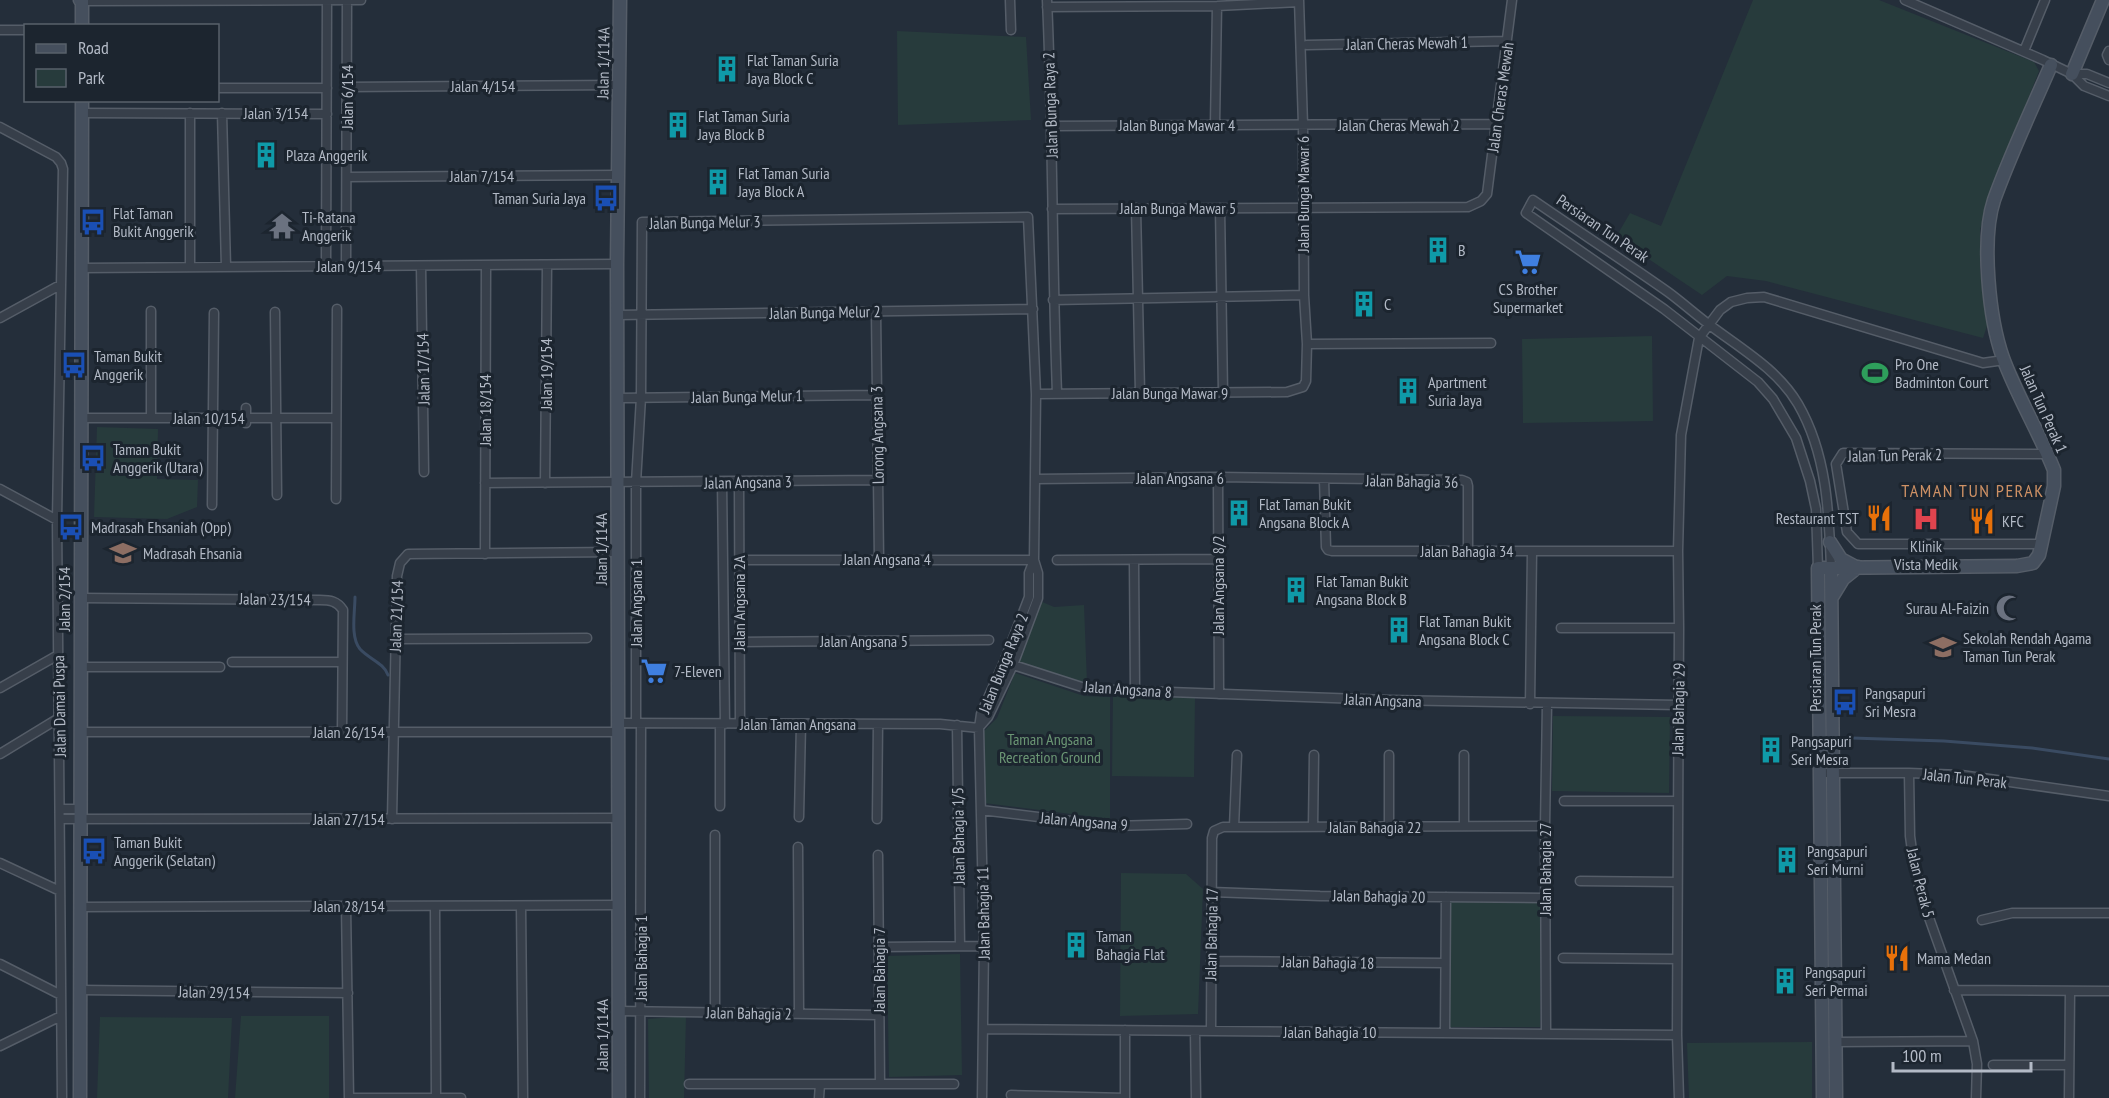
<svg xmlns="http://www.w3.org/2000/svg" width="2109" height="1098" font-family="'PT Sans Narrow',sans-serif">
	<style>
		.green { fill: #273b3c }
		.lines { fill: none; stroke-linecap: round; stroke-linejoin: round }
		.stream { stroke: #3a4b62; stroke-width: 3 }
		.street-casing { stroke: #555d68; stroke-width: 11 }
		.secondary-casing { stroke: #555d68; stroke-width: 15 }
		.street { stroke: #373f4a; stroke-width: 8 }
		.secondary { stroke: #454f5d; stroke-width: 12 }
		.labels { text-anchor: middle; stroke-width: 6; stroke-linejoin: round; paint-order: stroke }
		.street-label { font-size: 16px; fill: #b3bac6; stroke: #1c252f }
		.poi-label { font-size: 16px; fill: #b3bac6; stroke: #1c252f; text-anchor: start }
		.park-label { font-size: 16px; fill: #6b9674; stroke: #1c252f }
		.neighbourhood-label { font-size: 18px; letter-spacing: 1.5px; fill: #ce9165; stroke: #1c252f }
	</style>
	<rect width="100%" height="100%" fill="#242e3a"/>
	<!-- green -->
	<path class="green" d="M1753,0H1879L2034,62L2039,71L1988,201L1980,230V269L1988,323L1983,338L1766,281L1727,276L1702,295L1616,237L1630,213L1661,226Z
		M897,31L1026,37L1031,120L898,125Z
		M1652,336L1653,421L1523,423L1522,339Z
		M97,427L158,429L157,479L198,480L197,507L167,519L94,517Z
		M1040,601L1054,607L1084,605L1087,683L1018,662Z
		M1015,673L1084,696L1110,697V819L984,803L983,732L997,718Z
		M1113,696L1195,697L1194,777L1112,776Z
		M1553,716L1670,717L1669,793L1552,791Z
		M1121,873L1186,874L1203,889L1198,1014L1120,1016Z
		M1449,898L1540,900V1027H1449Z
		M960,954L962,1075L889,1077L887,956Z
		M241,1016H329V1098H235Z
		M686,1016L684,1098H649L648,1019Z
		M100,1017L232,1018L228,1098H97Z
		M1812,1042V1098H1689L1687,1043Z"/>
	<g class="lines">
		<!-- stream -->
		<path class="stream" d="M355,597C355,612 350,637 360,649C369,659 384,663 388,675
			M1852,738L1944,741L2032,748L2109,759"/>
		<!-- street casing -->
		<g class="street-casing">
			<path id="street" d="M1010,0L1011,30
				M1047,0C1053,131 1052,262 1057,393
				M1905,0L2043,60L2072,74L2084,86L2109,96
				M82,1L361,0
				M1047,7L1217,6L1299,2
				M0,30H26
				M1307,45L1507,41
				M2024,51L2045,0
				M2109,51L2107,55L2109,60
				M2072,74H2087L2109,83
				M347,87L619,85
				M218,88H327
				M82,113L327,114
				M190,113V267
				M222,113L226,267
				M1215,124L1217,6
				M1051,126C1199,124 1347,125 1495,124
				M0,127L56,157L61,163L63,169L57,520L62,1098
				M347,177L618,175
				M1136,208L1140,392
				M1220,208L1223,392
				M1052,209L1468,207L1481,201L1487,194L1512,0
				M326,266L327,0
				M346,266L347,0
				M421,266L424,472
				M81,268L617,264
				M1053,300L1304,295
				M275,312L277,495
				M876,312L879,559
				M617,315L1033,309
				M0,318L60,285
				M1307,344L1491,343
				M1036,394L1287,392L1303,387L1306,381L1307,344L1304,295L1303,125L1299,0
				M617,398L877,395
				M246,408V423
				M81,418H336
				M151,418V311
				M1218,477L1219,694
				M1036,479L1218,477L1462,480L1467,482L1468,486V550
				M1324,479L1326,547L1328,550L1332,551H1678
				M722,482L725,724
				M739,482L740,724
				M485,483L878,480
				M545,483L547,265
				M0,489L57,520
				M336,499L337,309
				M212,505L214,313
				M2041,544H1858L1847,532L1836,464L1843,453L2047,454
				M485,554L486,265
				M739,560H1034
				M1057,560L1218,559
				M1134,561L1135,691
				M1818,568L1816,509L1810,481L1796,438L1773,399L1758,382L1664,309L1526,213L1533,200C1578,231 1624,261 1668,292C1683,303 1696,315 1711,326C1743,350 1778,370 1798,404C1827,454 1829,512 1831,568
				M81,598L320,600C330,600 337,601 343,610L342,732
				M1561,628H1679
				M395,639L587,638
				M740,642L989,640
				M232,662H342
				M1004,662L1088,689L1388,700L1678,705
				M81,667H220
				M0,688L58,655
				M1530,704L1532,552
				M618,723L940,724L979,728
				M636,723V483L641,397L642,222L1028,217L1036,394L1034,560L1029,573V597L1004,662L981,714L979,728L984,946L982,1098
				M720,724V806
				M957,725L960,946
				M980,726L988,717L1013,665L1038,598V573L1034,560
				M81,732H618
				M0,754L59,718
				M1820,773H1909L1961,775L2109,796
				M1909,773L1910,836L1913,858L1922,898L1973,1041L1977,1064L1976,1098
				M1564,801H1677
				M60,809H81
				M981,810L1112,826L1187,824
				M799,817L801,724
				M60,819L618,818
				M392,819L397,576L400,563L408,554L617,552
				M877,819L878,724
				M1464,826V755
				M1234,827L1237,755
				M1313,827L1314,755
				M1389,827V755
				M715,835V1013
				M798,847L799,1014
				M878,855L880,1084
				M0,863L60,891
				M1580,881L1677,882
				M1212,892L1320,896L1545,898
				M346,906L349,1098H461
				M435,906L436,1098
				M521,906L523,1098
				M80,907L618,905
				M1982,920L2012,913H2109
				M879,947L984,946
				M1563,958L1677,959
				M1211,961L1445,963
				M0,964L61,995
				M80,990L348,993
				M1954,990L2109,991
				M619,1011L879,1015
				M984,1029L1677,1035
				M1125,1030V1098
				M1195,1031L1196,1098
				M1211,1031L1212,838L1214,831L1223,827H1234L1545,826
				M1445,1033L1446,897
				M1546,1033L1545,826L1547,704
				M1835,1042L1973,1041
				M0,1046L61,1016
				M1993,1065H2069
				M689,1084H954
				M1011,1095L1125,1098
				M640,1098L641,723
				M819,1098L820,1084
				M1679,1098L1677,1035L1679,628L1678,551L1681,435L1699,338L1720,310L1731,302L1747,298L1764,297L1983,363L2004,360
				M2069,1098L2070,991"/>
		</g>
		<!-- secondary casing -->
		<g class="secondary-casing">
			<path id="secondary" d="M80,0L82,1V26
				M2072,74L2103,0
				M1830,542L1841,559L1854,566
				M1831,568L1836,1098
				M1832,597L1843,579L1858,567
				M80,1098L82,100
				M619,1098L617,264L620,0
				M1823,1098L1818,568L2017,566L2033,563L2039,555L2054,486V470C2039,432 2017,396 2003,358C1989,319 1981,239 1994,200C2010,155 2032,109 2051,65"/>
		</g>
		<!-- street -->
		<use href="#street" class="street"/>
		<!-- secondary -->
		<use href="#secondary" class="secondary"/>
	</g>
	<!-- icons -->
	<defs>
		<g id="building-bare" transform="scale(2.07)"><path d="M-4-6H4V6H1V3H-1V6H-4ZM-2.5-4.3h1.7v1.8h-1.7ZM.8-4.3h1.7v1.8H.8ZM-2.5-1h1.7V.8h-1.7ZM.8-1h1.7V.8H.8Z" fill="#0f9aa8" stroke="#1c252f" stroke-width="2.5" paint-order="stroke"/></g>
		<g id="bus-bare" transform="scale(2.07)"><path d="M-5-6H5V4H4V6H2V4H-2V6H-4V4H-5ZM-3.5-4V0h7V-4ZM-3.5 1.2v1.5H-2V1.2ZM2 1.2v1.5H3.5V1.2Z" fill="#1a4fb4" stroke="#1c252f" stroke-width="2.5" paint-order="stroke"/></g>
		<g id="temple-bare" transform="scale(2.07)"><path d="M0-6L5-2H3V0L6.5 2.5H4V6H1.5V3h-3V6H-4V2.5H-6.5L-3 0V-2H-5Z" fill="#6b7280" stroke="#1c252f" stroke-width="2.5" paint-order="stroke"/></g>
		<g id="supermarket-bare" transform="scale(2.07)"><path d="M-6-5.5h2.5l.6 2H6L4.5 2H-2.5L-4.4-4H-6ZM-1.5 3.2a1.3 1.3 0 1 0 .1 0ZM3 3.2a1.3 1.3 0 1 0 .1 0Z" fill="#3f7fe0" stroke="#1c252f" stroke-width="2.5" paint-order="stroke"/></g>
		<g id="stadium-bare" transform="scale(2.07)"><path d="M0-5a6.5 5 0 1 0 0 10a6.5 5 0 1 0 0-10ZM-3.5-1.8h7v3.6h-7Z" fill="#2e9e5b" stroke="#1c252f" stroke-width="2.5" paint-order="stroke"/></g>
		<g id="restaurant-bare" transform="scale(2.07)"><path d="M-5-6h1v4h1v-4h1v4h1v-4h1v5L-1.5 .5V6h-2V.5L-5-1ZM5-6V6H3V1.5H1.5Q1.5-4 5-6Z" fill="#e8710a" stroke="#1c252f" stroke-width="2.5" paint-order="stroke"/></g>
		<g id="hospital-bare" transform="scale(2.07)"><path d="M-5-5h3v3.5h4V-5h3V5h-3V1.5h-4V5h-3Z" fill="#e0444e" stroke="#1c252f" stroke-width="2.5" paint-order="stroke"/></g>
		<g id="school-bare" transform="scale(2.07)"><path d="M0-5L7-2L0 1L-7-2ZM-4 1L0 2.5L4 1V4Q0 6-4 4Z" fill="#8d6e63" stroke="#1c252f" stroke-width="2.5" paint-order="stroke"/></g>
		<g id="mosque-bare" transform="scale(2.07)"><path d="M3.5-4.9A6 6 0 1 0 3.5 4.9A5 5 0 1 1 3.5-4.9Z" fill="#6b7280" stroke="#1c252f" stroke-width="2.5" paint-order="stroke"/></g>
	</defs>
	<g fill-rule="evenodd">
		<use href="#building-bare" x="727" y="69"/>
		<use href="#building-bare" x="678" y="125"/>
		<use href="#building-bare" x="266" y="155"/>
		<use href="#building-bare" x="718" y="182"/>
		<use href="#bus-bare" x="606" y="198"/>
		<use href="#bus-bare" x="93" y="222"/>
		<use href="#temple-bare" x="282" y="226"/>
		<use href="#building-bare" x="1438" y="250"/>
		<use href="#supermarket-bare" x="1528" y="262"/>
		<use href="#building-bare" x="1364" y="304"/>
		<use href="#bus-bare" x="74" y="365"/>
		<use href="#stadium-bare" x="1875" y="373"/>
		<use href="#building-bare" x="1408" y="391"/>
		<use href="#bus-bare" x="93" y="458"/>
		<use href="#building-bare" x="1239" y="513"/>
		<use href="#restaurant-bare" x="1879" y="518"/>
		<use href="#hospital-bare" x="1926" y="519"/>
		<use href="#restaurant-bare" x="1982" y="521"/>
		<use href="#bus-bare" x="71" y="527"/>
		<use href="#school-bare" x="123" y="553"/>
		<use href="#building-bare" x="1296" y="590"/>
		<use href="#mosque-bare" x="2009" y="608"/>
		<use href="#building-bare" x="1399" y="630"/>
		<use href="#school-bare" x="1943" y="647"/>
		<use href="#supermarket-bare" x="654" y="671"/>
		<use href="#bus-bare" x="1845" y="702"/>
		<use href="#building-bare" x="1771" y="750"/>
		<use href="#bus-bare" x="94" y="851"/>
		<use href="#building-bare" x="1787" y="860"/>
		<use href="#building-bare" x="1076" y="945"/>
		<use href="#restaurant-bare" x="1897" y="958"/>
		<use href="#building-bare" x="1785" y="981"/>
	</g>
	<g class="labels">
		<!-- street labels -->
		<g class="street-label">
			<text transform="translate(1407 43) rotate(-1)" y="6">Jalan Cheras Mewah 1</text>
			<text transform="translate(603 63) rotate(-89)" y="6">Jalan 1/114A</text>
			<text x="483" y="92">Jalan 4/154</text>
			<text transform="translate(347 97) rotate(-90)" y="6">Jalan 6/154</text>
			<text transform="translate(1500 97) rotate(-82)" y="6">Jalan Cheras Mewah</text>
			<text transform="translate(1050 105) rotate(-92)" y="6">Jalan Bunga Raya 2</text>
			<text x="276" y="119">Jalan 3/154</text>
			<text x="1177" y="131">Jalan Bunga Mawar 4</text>
			<text x="1399" y="131">Jalan Cheras Mewah 2</text>
			<text x="482" y="182">Jalan 7/154</text>
			<text transform="translate(1303 194) rotate(-90)" y="6">Jalan Bunga Mawar 6</text>
			<text x="1178" y="214">Jalan Bunga Mawar 5</text>
			<text transform="translate(705 222) rotate(-1)" y="6">Jalan Bunga Melur 3</text>
			<text transform="translate(1603 228) rotate(34)" y="6">Persiaran Tun Perak</text>
			<text x="349" y="272">Jalan 9/154</text>
			<text transform="translate(825 312) rotate(-1)" y="6">Jalan Bunga Melur 2</text>
			<text transform="translate(423 369) rotate(-91)" y="6">Jalan 17/154</text>
			<text transform="translate(546 374) rotate(-90)" y="6">Jalan 19/154</text>
			<text x="1170" y="399">Jalan Bunga Mawar 9</text>
			<text transform="translate(747 396) rotate(-1)" y="6">Jalan Bunga Melur 1</text>
			<text transform="translate(2044 409) rotate(66)" y="6">Jalan Tun Perak 1</text>
			<text transform="translate(485 410) rotate(-90)" y="6">Jalan 18/154</text>
			<text x="209" y="424">Jalan 10/154</text>
			<text transform="translate(877 435) rotate(-91)" y="6">Lorong Angsana 3</text>
			<text transform="translate(1895 455) rotate(-1)" y="6">Jalan Tun Perak 2</text>
			<text x="1180" y="484">Jalan Angsana 6</text>
			<text transform="translate(1412 481) rotate(1)" y="6">Jalan Bahagia 36</text>
			<text transform="translate(748 482) rotate(-1)" y="6">Jalan Angsana 3</text>
			<text transform="translate(601 549) rotate(-90)" y="6">Jalan 1/114A</text>
			<text x="1467" y="557">Jalan Bahagia 34</text>
			<text x="887" y="565">Jalan Angsana 4</text>
			<text transform="translate(1218 585) rotate(-90)" y="6">Jalan Angsana 8/2</text>
			<text transform="translate(64 599) rotate(-90)" y="6">Jalan 2/154</text>
			<text transform="translate(275 599) rotate(1)" y="6">Jalan 23/154</text>
			<text transform="translate(636 603) rotate(-90)" y="6">Jalan Angsana 1</text>
			<text transform="translate(739 603) rotate(-90)" y="6">Jalan Angsana 2A</text>
			<text transform="translate(396 616) rotate(-88)" y="6">Jalan 21/154</text>
			<text x="864" y="647">Jalan Angsana 5</text>
			<text transform="translate(1815 658) rotate(-90)" y="6">Persiaran Tun Perak</text>
			<text transform="translate(1003 663) rotate(-68)" y="6">Jalan Bunga Raya 2</text>
			<text transform="translate(1128 689) rotate(4)" y="6">Jalan Angsana 8</text>
			<text transform="translate(1383 700) rotate(2)" y="6">Jalan Angsana</text>
			<text transform="translate(59 706) rotate(-91)" y="6">Jalan Damai Puspa</text>
			<text transform="translate(1678 709) rotate(-89)" y="6">Jalan Bahagia 29</text>
			<text x="798" y="730">Jalan Taman Angsana</text>
			<text x="349" y="738">Jalan 26/154</text>
			<text transform="translate(1965 778) rotate(6)" y="6">Jalan Tun Perak</text>
			<text x="349" y="825">Jalan 27/154</text>
			<text transform="translate(1084 821) rotate(5)" y="6">Jalan Angsana 9</text>
			<text x="1375" y="833">Jalan Bahagia 22</text>
			<text transform="translate(958 836) rotate(-91)" y="6">Jalan Bahagia 1/5</text>
			<text transform="translate(1545 869) rotate(-90)" y="6">Jalan Bahagia 27</text>
			<text transform="translate(1921 883) rotate(76)" y="6">Jalan Perak 5</text>
			<text transform="translate(1379 896) rotate(1)" y="6">Jalan Bahagia 20</text>
			<text x="349" y="912">Jalan 28/154</text>
			<text transform="translate(983 913) rotate(-91)" y="6">Jalan Bahagia 11</text>
			<text transform="translate(1211 934) rotate(-89)" y="6">Jalan Bahagia 17</text>
			<text transform="translate(641 958) rotate(-90)" y="6">Jalan Bahagia 1</text>
			<text transform="translate(1328 962) rotate(1)" y="6">Jalan Bahagia 18</text>
			<text transform="translate(879 970) rotate(-90)" y="6">Jalan Bahagia 7</text>
			<text transform="translate(214 992) rotate(1)" y="6">Jalan 29/154</text>
			<text transform="translate(749 1013) rotate(1)" y="6">Jalan Bahagia 2</text>
			<text x="1330" y="1038">Jalan Bahagia 10</text>
			<text transform="translate(602 1035) rotate(-90)" y="6">Jalan 1/114A</text>
		</g>
		<!-- poi labels -->
		<g class="poi-label">
			<text x="747" y="66">Flat Taman Suria<tspan x="747" dy="18">Jaya Block C</tspan></text>
			<text x="698" y="122">Flat Taman Suria<tspan x="698" dy="18">Jaya Block B</tspan></text>
			<text x="286" y="161">Plaza Anggerik</text>
			<text x="738" y="179">Flat Taman Suria<tspan x="738" dy="18">Jaya Block A</tspan></text>
			<text x="586" y="204" text-anchor="end">Taman Suria Jaya</text>
			<text x="113" y="219">Flat Taman<tspan x="113" dy="18">Bukit Anggerik</tspan></text>
			<text x="302" y="223">Ti-Ratana<tspan x="302" dy="18">Anggerik</tspan></text>
			<text x="1458" y="256">B</text>
			<text x="1528" y="295" text-anchor="middle">CS Brother<tspan x="1528" dy="18">Supermarket</tspan></text>
			<text x="1384" y="310">C</text>
			<text x="94" y="362">Taman Bukit<tspan x="94" dy="18">Anggerik</tspan></text>
			<text x="1895" y="370">Pro One<tspan x="1895" dy="18">Badminton Court</tspan></text>
			<text x="1428" y="388">Apartment<tspan x="1428" dy="18">Suria Jaya</tspan></text>
			<text x="113" y="455">Taman Bukit<tspan x="113" dy="18">Anggerik (Utara)</tspan></text>
			<text x="1259" y="510">Flat Taman Bukit<tspan x="1259" dy="18">Angsana Block A</tspan></text>
			<text x="1859" y="524" text-anchor="end">Restaurant TST</text>
			<text x="2002" y="527">KFC</text>
			<text x="91" y="533">Madrasah Ehsaniah (Opp)</text>
			<text x="1926" y="552" text-anchor="middle">Klinik<tspan x="1926" dy="18">Vista Medik</tspan></text>
			<text x="143" y="559">Madrasah Ehsania</text>
			<text x="1316" y="587">Flat Taman Bukit<tspan x="1316" dy="18">Angsana Block B</tspan></text>
			<text x="1989" y="614" text-anchor="end">Surau Al-Faizin</text>
			<text x="1419" y="627">Flat Taman Bukit<tspan x="1419" dy="18">Angsana Block C</tspan></text>
			<text x="1963" y="644">Sekolah Rendah Agama<tspan x="1963" dy="18">Taman Tun Perak</tspan></text>
			<text x="674" y="677">7-Eleven</text>
			<text x="1865" y="699">Pangsapuri<tspan x="1865" dy="18">Sri Mesra</tspan></text>
			<text x="1791" y="747">Pangsapuri<tspan x="1791" dy="18">Seri Mesra</tspan></text>
			<text x="114" y="848">Taman Bukit<tspan x="114" dy="18">Anggerik (Selatan)</tspan></text>
			<text x="1807" y="857">Pangsapuri<tspan x="1807" dy="18">Seri Murni</tspan></text>
			<text x="1096" y="942">Taman<tspan x="1096" dy="18">Bahagia Flat</tspan></text>
			<text x="1917" y="964">Mama Medan</text>
			<text x="1805" y="978">Pangsapuri<tspan x="1805" dy="18">Seri Permai</tspan></text>
		</g>
		<!-- park labels -->
		<g class="park-label">
			<text x="1050" y="745">Taman Angsana<tspan x="1050" dy="18">Recreation Ground</tspan></text>
		</g>
		<!-- neighbourhood labels -->
		<g class="neighbourhood-label">
			<text x="1973" y="497">TAMAN TUN PERAK</text>
		</g>
	</g>
	<!-- legend -->
	<rect x="24" y="24" width="195" height="78" fill="#1c252f" stroke="#58616b" stroke-width="1.5"/>
	<rect x="36" y="44" width="30" height="9" fill="#454f5d" stroke="#58616b" stroke-width="1.5"/>
	<text x="78" y="54" font-size="18" fill="#b3bac6">Road</text>
	<rect x="36" y="69" width="30" height="18" fill="#273b3c" stroke="#58616b" stroke-width="1.5"/>
	<text x="78" y="84" font-size="18" fill="#b3bac6">Park</text>
	<!-- scale -->
	<path d="M1893 1062v9h138v-9" fill="none" stroke="#b3bac6" stroke-width="3"/>
	<text x="1902" y="1062" font-size="18" fill="#b3bac6" stroke="#1c252f" stroke-width="4.5" paint-order="stroke">100 m</text>
</svg>
